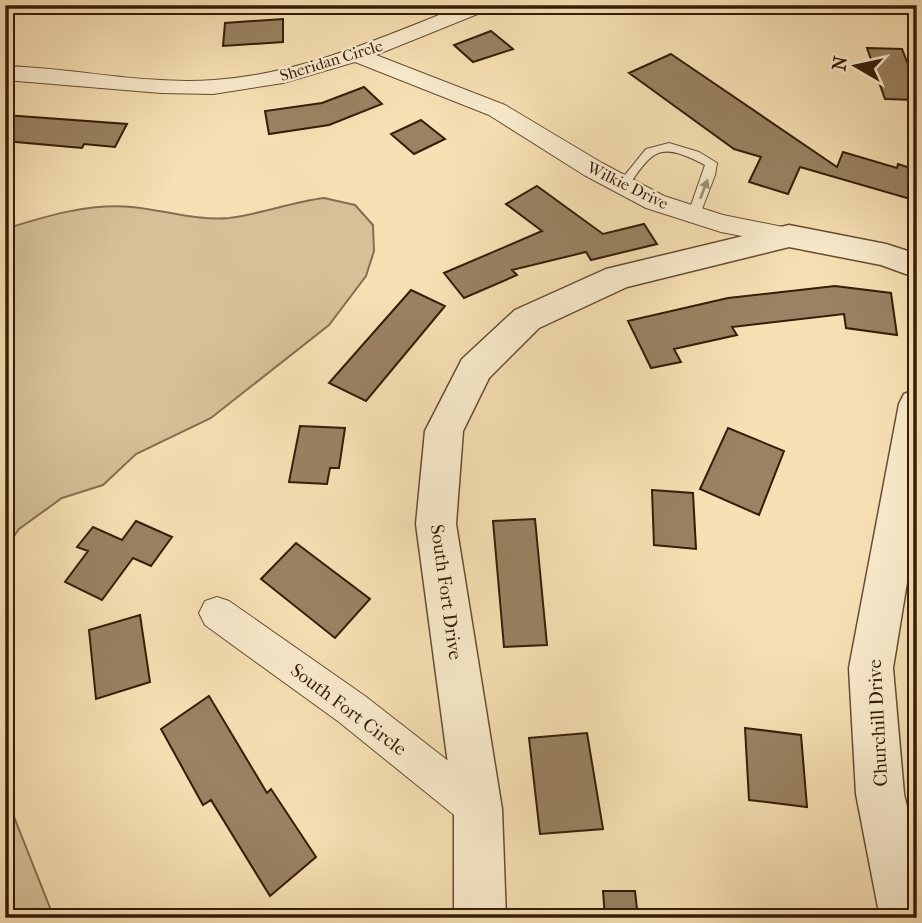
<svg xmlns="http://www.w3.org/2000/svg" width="922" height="923" font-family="'IM FELL French Canon',serif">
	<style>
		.green { fill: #d6c097; stroke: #866e50; stroke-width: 2 }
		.building { fill: #9a8262; stroke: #361c09; stroke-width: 2 }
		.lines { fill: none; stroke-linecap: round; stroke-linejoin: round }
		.service-casing { stroke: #664d34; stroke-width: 2 }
		.minor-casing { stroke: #664d34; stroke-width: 2 }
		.tertiary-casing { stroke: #664d34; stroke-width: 3 }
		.service { fill: #faecce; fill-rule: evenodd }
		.minor { fill: #faecce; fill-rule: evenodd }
		.tertiary { fill: #faecce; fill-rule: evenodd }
		.oneway { fill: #a28e75 }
		.labels { text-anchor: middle; stroke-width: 5; stroke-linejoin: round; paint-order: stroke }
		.far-street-label { font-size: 16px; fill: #361c09; stroke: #faecce }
		.street-label { font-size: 19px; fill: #361c09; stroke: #faecce }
	</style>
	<rect width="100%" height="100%" fill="#f7e1b4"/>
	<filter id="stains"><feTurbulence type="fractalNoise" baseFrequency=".00286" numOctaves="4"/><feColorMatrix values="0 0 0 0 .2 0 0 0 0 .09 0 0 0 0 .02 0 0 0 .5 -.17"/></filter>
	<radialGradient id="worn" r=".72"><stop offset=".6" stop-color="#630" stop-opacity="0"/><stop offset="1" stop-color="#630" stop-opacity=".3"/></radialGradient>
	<!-- green -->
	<path class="green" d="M324,198L355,205L373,225L374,251L366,276L329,325L211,418L136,454L103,485L62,498L19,529L5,549V229C46,216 89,203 132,207C164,210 196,221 229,218C261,214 292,202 324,198Z
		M5,794L54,918H5Z"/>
	<!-- building -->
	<path class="building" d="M283,19V42L223,46L225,23Z
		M491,31L513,49L473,62L454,45Z
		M867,48L902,49L911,72H917V100L885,99Z
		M671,54L837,167L843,152L897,168L898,164L917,170V201L800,167L788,194L749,182L761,157L734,149L629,73Z
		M364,87L382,104L329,125L269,134L265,111L322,103Z
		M5,115L127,124L115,147L84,144L82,148L5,141Z
		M421,120L445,139L414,154L391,134Z
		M537,186L603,234L644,224L657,244L591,260L586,252L512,270L517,275L464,298L444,273L542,231L506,204Z
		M835,286L891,293L897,335L846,328L844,314L732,327L737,335L674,349L681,362L651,368L628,321L728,298Z
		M411,290L445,306L366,401L329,383Z
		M300,426L345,428L339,468H330L327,484L289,482Z
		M728,428L784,451L759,515L700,489Z
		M652,490L693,493L696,549L654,545Z
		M535,519L547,645L504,647L493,521Z
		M136,521L172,537L151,566L133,558L102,600L65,582L88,551L77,547L93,527L122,540Z
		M296,543L370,599L335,638L261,579Z
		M140,615L150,682L96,699L89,630Z
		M209,696L267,793L271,789L316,857L270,896L211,800L203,805L161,729Z
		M745,728L801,735L807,807L749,800Z
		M587,733L603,829L540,834L529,738Z
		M603,891H635L638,918H605Z"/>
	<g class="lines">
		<!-- service casing -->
		<g class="service-casing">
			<path id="service" d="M669,143L699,152L717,163L715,175L699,217L694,218L688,214L705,165C660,142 654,148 627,188L623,189L617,185L646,149Z"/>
		</g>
		<!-- minor casing -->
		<g class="minor-casing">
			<path id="minor" d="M464,5H493L490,9L376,55L505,105L602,163L664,196L723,215L798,230L802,236L798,242L789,245L721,232L646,208L584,175L489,115L355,62L283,83L213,94L161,93L5,80V66C75,68 144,85 214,80C302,74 383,37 464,5Z
				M217,597L229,601L365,696L492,795L498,809L492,823L478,829L464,823L339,722L205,625L199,613L205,601Z"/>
		</g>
		<!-- tertiary casing -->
		<g class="tertiary-casing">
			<path id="tertiary" d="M789,225L886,244L917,254V278L881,265L789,247L627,287L539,328L489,378L463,431L456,524L502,809L506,918H454V809L416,524L425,431L462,359L515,310L606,269Z
				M917,389V521L893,668L904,794L917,850V918H880L856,794L849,668L899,404L904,394Z"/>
		</g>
		<!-- service -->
		<use href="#service" class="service"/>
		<!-- minor -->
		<use href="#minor" class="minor"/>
		<!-- tertiary -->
		<use href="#tertiary" class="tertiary"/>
	</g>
	<!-- one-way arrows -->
	<defs><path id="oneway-solid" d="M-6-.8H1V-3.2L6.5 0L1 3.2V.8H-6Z" transform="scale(1.75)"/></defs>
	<use class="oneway" href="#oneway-solid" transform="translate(704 189) rotate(-69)"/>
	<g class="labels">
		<!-- far-street labels -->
		<g class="far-street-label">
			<text transform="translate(331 60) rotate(-17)" y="6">Sheridan Circle</text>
			<text transform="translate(628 185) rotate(26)" y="6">Wilkie Drive</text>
		</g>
		<!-- street labels -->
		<g class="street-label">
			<text transform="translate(447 592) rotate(82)" y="7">South Fort Drive</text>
			<text transform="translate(349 709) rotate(37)" y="7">South Fort Circle</text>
			<text transform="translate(877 723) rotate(-93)" y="7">Churchill Drive</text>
		</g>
	</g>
	<!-- margin -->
	<rect width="922" height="923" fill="none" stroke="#f7e1b4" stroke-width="28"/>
	<rect x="7" y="7" width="908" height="909" fill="none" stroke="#361c09" stroke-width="3.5"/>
	<rect x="14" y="14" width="894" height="895" fill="none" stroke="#361c09" stroke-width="2"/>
	<!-- north arrow -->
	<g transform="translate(856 66) rotate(279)" stroke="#faecce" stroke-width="5" paint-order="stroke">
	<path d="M0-5L12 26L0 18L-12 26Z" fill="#361c09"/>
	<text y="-10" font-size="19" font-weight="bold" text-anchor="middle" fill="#361c09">N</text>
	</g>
	<rect width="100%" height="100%" filter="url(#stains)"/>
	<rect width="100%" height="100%" fill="url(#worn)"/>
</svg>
